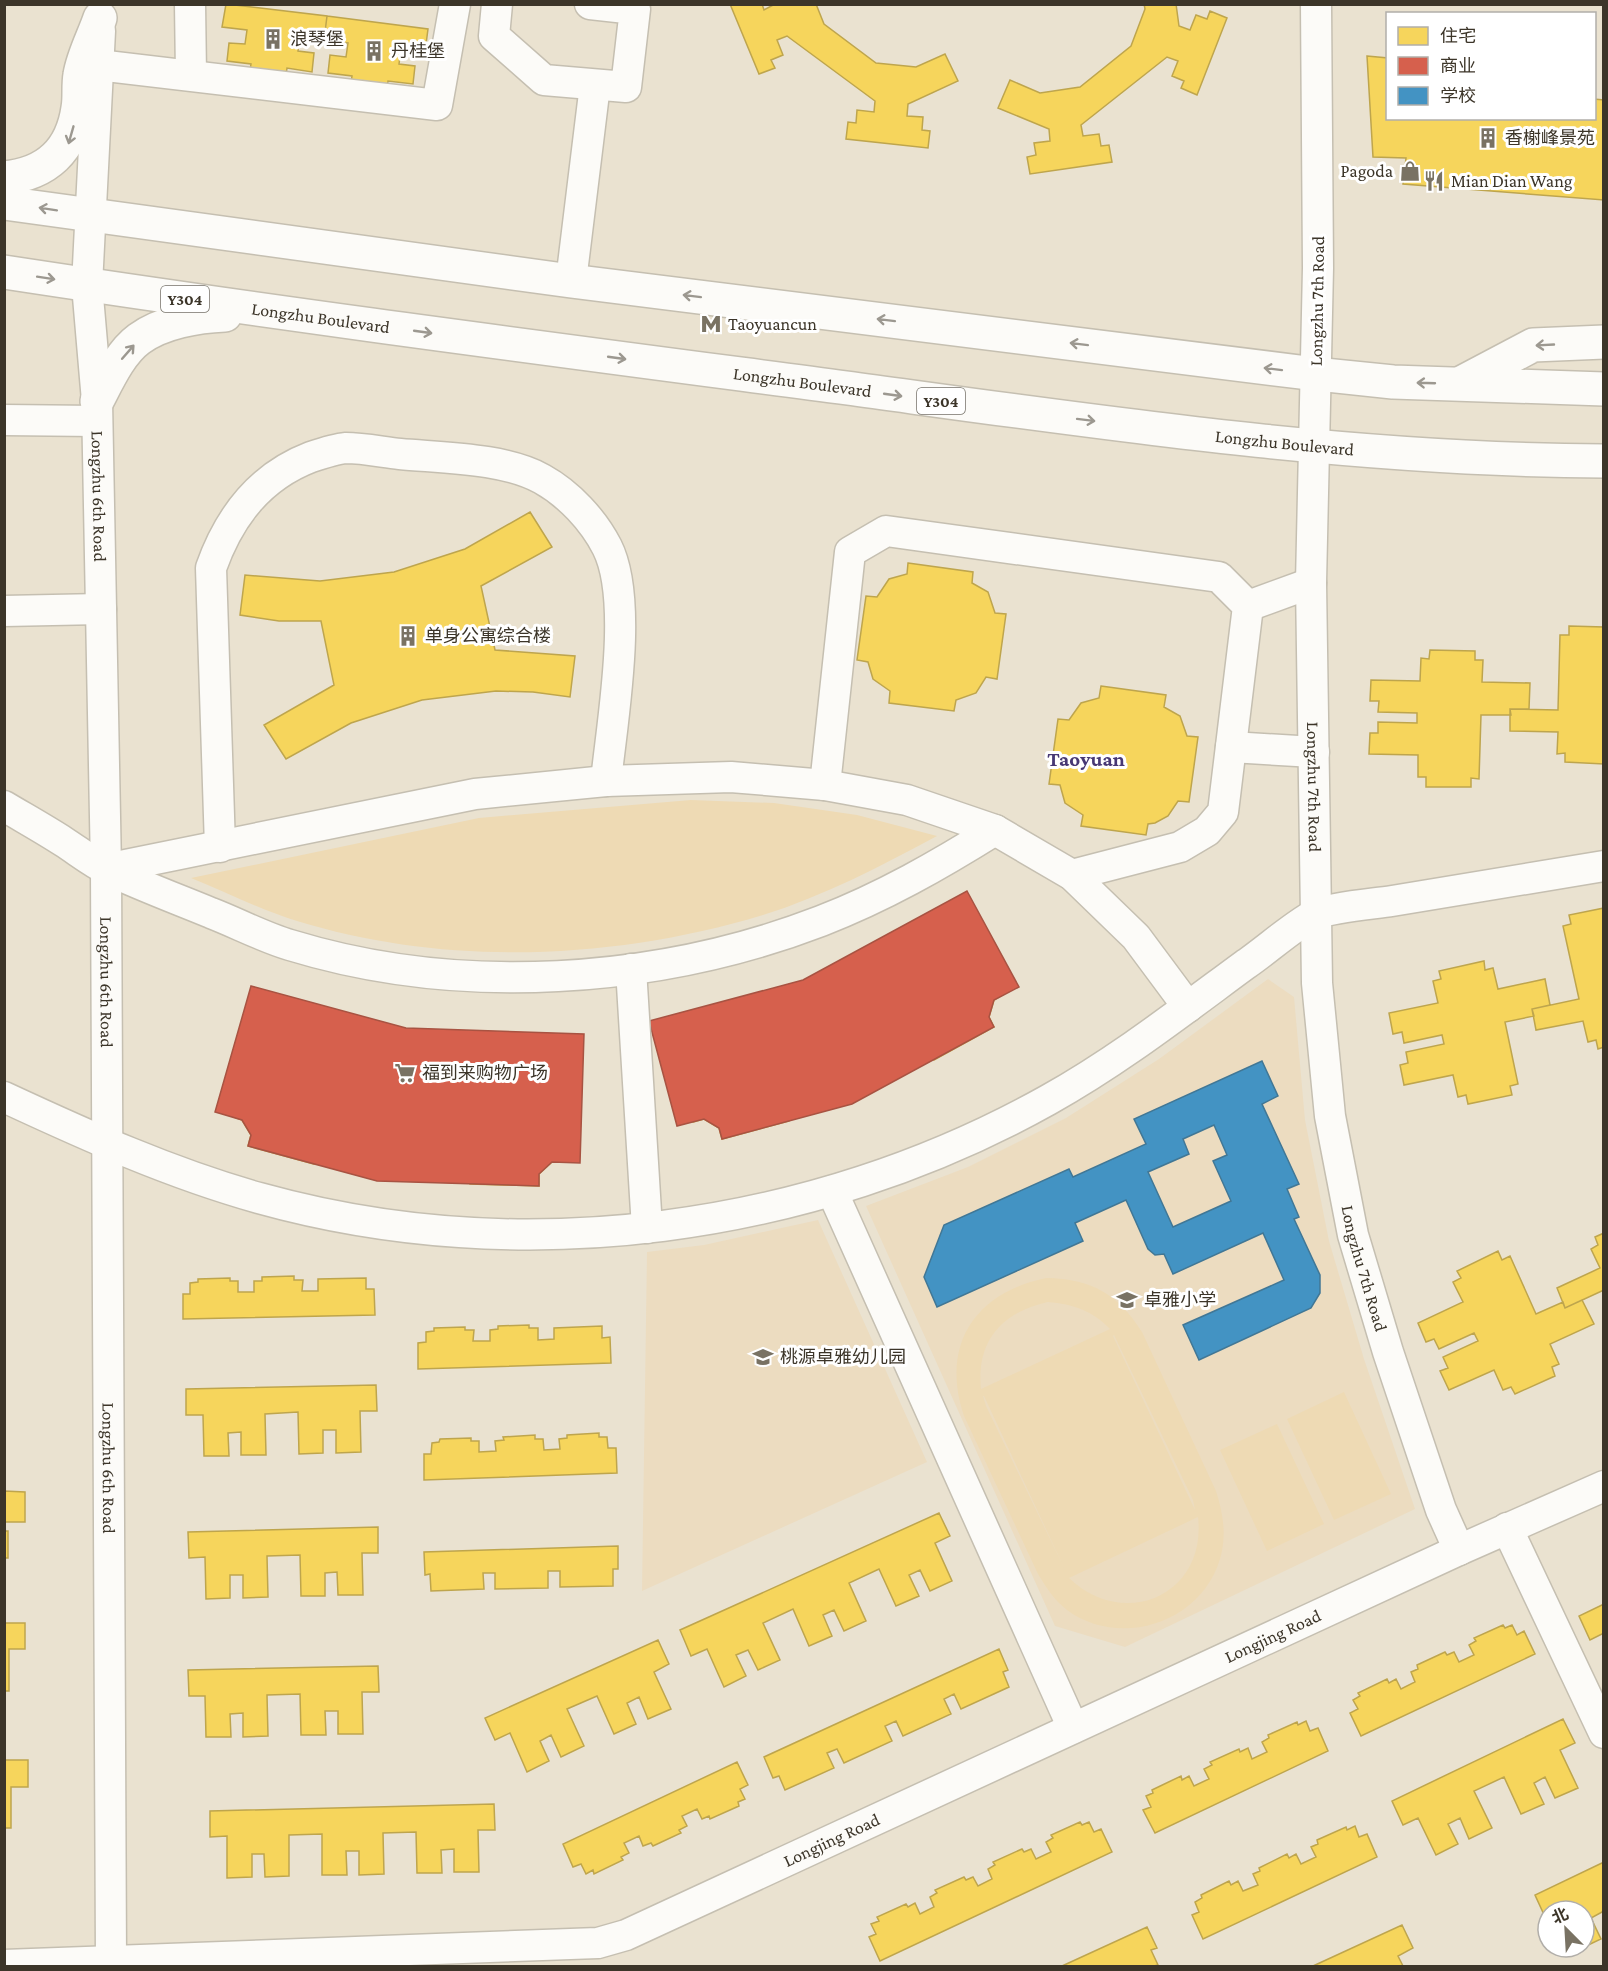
<svg xmlns="http://www.w3.org/2000/svg" width="1608" height="1971" font-family="'Crimson Pro','Noto Sans SC',serif">
	<style>
		.built { fill: #ecdcc0 }
		.green { fill: #eedab4; fill-rule: evenodd }
		.homes { fill: #f6d55c; stroke: #bea54d; stroke-width: 1.5 }
		.shops { fill: #d6604d; stroke: #a85342; stroke-width: 1.5 }
		.schools { fill: #4393c3; stroke: #417795; stroke-width: 1.5; fill-rule: evenodd }
		.lines { fill: none; stroke-linecap: round; stroke-linejoin: round }
		.minor-casing { stroke: #c5bfb1; stroke-width: 33 }
		.major-casing { stroke: #c5bfb1; stroke-width: 36 }
		.minor { stroke: #fcfbf8; stroke-width: 30 }
		.major { stroke: #fcfbf8; stroke-width: 33 }
		.oneway { stroke: #9c9890 }
		.labels { text-anchor: middle; stroke-width: 6; stroke-linejoin: round; paint-order: stroke }
		.shield { fill: #fff; stroke: #767269; stroke-width: 1.5 }
		.shield-label { font-size: 16px; font-weight: bold; fill: #3c3529 }
		.poi-label { font-size: 18px; fill: #3c3529; stroke: #fff; text-anchor: start }
		.street-label { font-size: 18px; fill: #3c3529; stroke: #fff }
		.quarter-label { font-size: 21px; font-weight: bold; fill: #473874; stroke: #fff }
	</style>
	<rect width="100%" height="100%" fill="#eae2d0"/>
	<!-- built -->
	<path class="built" d="M1268,979L1294,997L1305,1120L1329,1241L1364,1359L1415,1509L1125,1647L1055,1626L866,1206L968,1167L1066,1118L1159,1059Z
		M818,1220L927,1462L642,1591L647,1252L704,1245Z"/>
	<!-- green -->
	<path class="green" d="M691,800L774,803L857,815L937,836C881,866 824,896 763,915C614,960 447,967 297,921C261,910 226,892 191,878L479,818Z
		M1046,1278C1092,1279 1118,1294 1142,1332L1216,1491C1223,1513 1227,1535 1220,1559C1201,1623 1120,1649 1067,1610C1054,1600 1046,1587 1038,1574L964,1416C940,1345 975,1293 1046,1278ZM1048,1302C1073,1304 1093,1311 1110,1329L981,1389C976,1341 1002,1312 1048,1302ZM1114,1335L1193,1500L1195,1510L1113,1336ZM983,1396H984L1065,1570L986,1406ZM1198,1517C1207,1595 1124,1631 1069,1578Z
		M1344,1392L1391,1494L1334,1520L1287,1419Z
		M1277,1424L1324,1524L1267,1551L1220,1450Z"/>
	<!-- homes -->
	<path class="homes" d="M226,4L327,16L324,40L299,37L298,51L314,53L312,72L287,68L286,75L250,70L251,64L227,61L229,43L245,44L247,30L222,27Z
		M730,4H762L764,10L775,4H816L824,24L876,63L916,67L945,54L958,81L908,104L907,116L923,117L922,130L930,131L928,148L846,139L848,122L856,123L857,110L874,112L875,101L787,36L777,40L783,55L771,60L775,68L759,74Z
		M1144,4H1176L1179,26L1190,30L1196,15L1207,19L1210,11L1227,18L1197,95L1181,88L1184,81L1172,76L1178,61L1167,57L1081,125L1083,136L1099,134L1101,146L1109,145L1112,162L1030,174L1027,157L1036,155L1034,143L1050,141L1049,129L998,108L1010,80L1040,93L1080,87L1131,46L1145,9Z
		M327,16L428,29L425,52L401,49L399,64L415,66L413,84L388,81L387,87L351,83L352,76L328,73L330,55L346,57L348,43L324,40Z
		M1367,56L1388,58V118H1594V99L1604,100V200L1403,184L1406,158L1373,157Z
		M530,512L552,547L481,586L495,650L575,656L570,697L533,692L496,691L422,700L351,723L286,759L264,725L334,685L321,621H279L240,615L245,575L320,581L394,572L465,549Z
		M908,563L973,572L972,583L988,592L995,613L1006,614L997,679L986,677L976,693L956,700L954,711L889,703L890,691L873,679L868,662L857,660L866,596L877,597L889,579L907,574Z
		M1569,626L1604,627V764L1565,762V753L1557,754L1558,732L1510,731V709L1558,710L1560,635H1569Z
		M1430,650L1475,651V660H1483L1482,682L1530,683L1529,709H1510L1511,715H1481L1479,779L1471,778V787H1426V777H1418V755L1369,754L1370,733H1378V722L1417,723V713L1378,712L1379,701H1370L1371,680L1420,681L1421,658L1429,659Z
		M1101,686L1166,695L1164,707L1180,716L1187,736L1198,737L1189,802L1178,801L1168,816L1155,823L1148,824L1146,835L1081,826L1083,815L1065,803L1060,785L1049,784L1058,719L1069,720L1081,703L1099,698Z
		M1604,908V1047L1598,1049L1596,1040L1588,1042L1583,1021L1536,1030L1532,1009L1579,999L1563,926L1571,924L1569,915Z
		M939,925L945,935L961,940L971,934L1004,994L994,1000L989,1017L994,1027L934,1060L928,1050L912,1045L902,1050L869,990L879,984L884,968L878,958Z
		M1484,961L1485,970L1493,968L1498,989L1545,979L1550,1005L1532,1009L1534,1016L1505,1022L1518,1084L1510,1086L1512,1095L1468,1104L1466,1095L1458,1097L1453,1075L1404,1085L1400,1065L1408,1063L1406,1052L1444,1044L1442,1035L1404,1043L1402,1032L1393,1034L1389,1013L1438,1003L1433,981L1441,979L1439,971Z
		M759,1009L762,1020L777,1029L788,1026L806,1092L795,1095L786,1110L789,1121L722,1139L719,1128L704,1119L693,1122L676,1056L687,1053L695,1037L693,1026Z
		M279,1034L345,1052L343,1063L351,1078L362,1081L344,1147L333,1144L317,1153L314,1164L248,1146L251,1135L242,1120L231,1116L250,1050L261,1053L276,1045Z
		M474,1068L543,1069L542,1081L555,1094H566L564,1162H552L539,1174V1186L470,1184V1172L459,1159H447L449,1091H461L474,1079Z
		M1604,1233V1290L1565,1308L1557,1288L1600,1268L1591,1249L1598,1245L1595,1237Z
		M1498,1251L1502,1260L1510,1256L1536,1314L1563,1302L1565,1308L1582,1300L1594,1324L1550,1344L1559,1364L1552,1367L1555,1376L1515,1394L1511,1387L1503,1390L1494,1370L1449,1390L1440,1371L1448,1368L1443,1357L1478,1341L1474,1333L1439,1349L1434,1339L1426,1342L1418,1323L1463,1302L1453,1282L1461,1278L1457,1271Z
		M294,1276V1280H303L302,1291H318V1279L366,1278V1289H374L375,1315L183,1319V1294H190V1283L198,1282V1279L230,1278V1281H238V1292H254V1281H262V1277Z
		M529,1325V1328H538V1340L554,1339V1328L602,1326V1338L610,1337L611,1363L418,1369V1343L426,1342V1332L434,1331V1328L465,1327V1330H474L473,1341H490V1330L498,1329V1326Z
		M376,1385L377,1411H360L361,1452L336,1453V1430H323V1453L299,1454L298,1412L265,1414L266,1455H241V1432L228,1433L229,1456H204L203,1415H186V1389Z
		M599,1433V1437H607L608,1448H616L617,1473L424,1480V1454H431L432,1443L439,1442L440,1439L471,1438V1441H479V1452L496,1451L495,1441L504,1440L503,1437L535,1435V1439H543L544,1450L560,1449L559,1439L567,1438V1435Z
		M4,1491L25,1492V1522H4Z
		M939,1513L950,1536L935,1543L952,1581L930,1591L920,1570L909,1575L919,1596L896,1606L879,1569L849,1583L866,1621L844,1631L834,1610L823,1615L832,1636L809,1646L793,1609L763,1623L780,1660L758,1670L748,1650L736,1655L746,1676L724,1687L707,1649L691,1656L680,1630Z
		M378,1527V1553H362L363,1595H338L337,1572L325,1573V1596H301L300,1555L267,1556L268,1597L243,1598V1575H230V1598L206,1599L205,1557L189,1558L188,1532Z
		M4,1531H8V1558H4Z
		M618,1546V1569H613V1586L560,1587V1571H548V1588L495,1589V1573H483L484,1589L431,1591L430,1574L425,1575L424,1552Z
		M1604,1604V1633L1590,1640L1579,1616Z
		M4,1623H25V1649H9V1691H4Z
		M1503,1625L1505,1628L1512,1625L1517,1635L1524,1631L1535,1654L1361,1736L1350,1713L1358,1709L1353,1700L1360,1696L1358,1693L1387,1679L1389,1683L1396,1679L1401,1689L1415,1682L1411,1672L1418,1669L1417,1665L1445,1652L1447,1655L1454,1652L1459,1662L1474,1655L1469,1645L1476,1641L1474,1638Z
		M658,1640L669,1664L654,1672L671,1709L648,1719L639,1697L627,1703L636,1724L614,1734L597,1696L567,1709L584,1746L561,1757L551,1735L540,1741L549,1761L527,1772L510,1733L495,1740L485,1718Z
		M999,1649L1008,1670L1003,1672L1009,1687L961,1709L954,1694L944,1699L951,1714L903,1736L896,1721L885,1726L892,1741L844,1763L837,1749L827,1753L834,1768L785,1790L779,1776L773,1778L764,1757Z
		M378,1666L379,1692H362L363,1734H338V1711H325L326,1735H301L300,1694L267,1695L268,1736L243,1737V1713L230,1714L231,1737H206L205,1696H189L188,1670Z
		M1563,1719L1575,1743L1560,1750L1578,1788L1555,1798L1545,1777L1534,1783L1544,1804L1521,1814L1504,1777L1474,1791L1492,1828L1469,1839L1460,1818L1448,1824L1458,1844L1436,1855L1418,1818L1403,1825L1392,1801Z
		M1306,1721L1310,1731L1318,1728L1328,1751L1155,1833L1143,1810L1151,1807L1146,1796L1153,1793L1152,1790L1181,1776L1182,1780L1189,1776L1194,1786L1209,1779L1204,1769L1212,1765L1210,1762L1239,1749L1240,1752L1248,1748L1252,1759L1267,1752L1262,1742L1269,1738L1268,1735L1297,1722L1298,1725Z
		M4,1760H28V1787H11V1828H4Z
		M737,1762L748,1785L740,1789L745,1799L738,1802L739,1806L710,1819L709,1816L702,1819L697,1809L682,1816L687,1826L679,1830L681,1833L653,1846L651,1843L643,1846L639,1836L624,1843L629,1853L621,1857L623,1860L594,1874L593,1870L586,1874L581,1864L573,1867L563,1844Z
		M494,1804L495,1830H478L479,1872H454V1849L441,1850L442,1873H417L416,1832L383,1833L384,1874L359,1875V1851H346L347,1875H322V1834L289,1835V1876L265,1877L264,1854H252V1877L227,1878V1836L210,1837V1811Z
		M1080,1822L1082,1825L1089,1822L1094,1832L1101,1829L1112,1852L880,1961L869,1937L876,1934L871,1924L879,1921L877,1917L906,1904L908,1907L915,1903L920,1914L934,1907L930,1897L937,1893L935,1890L964,1877L966,1880L973,1877L978,1886L992,1879L988,1869L995,1865L993,1862L1022,1849L1024,1852L1031,1849L1036,1859L1051,1852L1046,1842L1053,1838L1051,1835Z
		M1355,1826L1359,1837L1367,1834L1377,1857L1203,1939L1192,1915L1199,1912L1195,1902L1202,1898L1201,1895L1229,1881L1231,1885L1238,1881L1243,1891L1258,1885L1253,1874L1260,1871L1259,1868L1287,1854L1289,1858L1296,1854L1301,1864L1316,1857L1311,1847L1318,1844L1317,1840L1346,1827L1347,1830Z
		M1604,1862V1914L1602,1912L1591,1918L1601,1939L1584,1947V1911H1548L1546,1919L1535,1895Z
		M1402,1925L1413,1948L1398,1956L1403,1966H1313Z
		M1147,1927L1157,1948L1151,1950L1158,1965L1154,1966H1062Z"/>
	<!-- shops -->
	<path class="shops" d="M967,891L1019,987L994,1000L989,1017L994,1027L852,1104L722,1139L719,1128L704,1119L677,1126L649,1021L803,980Z
		M251,986L406,1028L584,1034L580,1163L552,1162L539,1174V1186L377,1181L248,1146L251,1135L242,1120L215,1112Z"/>
	<!-- schools -->
	<path class="schools" d="M1262,1061L1278,1096L1262,1104L1299,1184L1287,1189L1299,1217L1294,1219L1320,1275V1293L1311,1308L1199,1360L1183,1325L1284,1280L1263,1233L1173,1274L1164,1254L1155,1255L1148,1249L1126,1200L1075,1223L1083,1241L937,1307L924,1277L944,1225L1069,1169L1073,1177L1146,1144L1134,1119ZM1214,1125L1227,1155L1213,1161L1231,1201L1173,1227L1148,1172L1189,1154L1183,1139Z"/>
	<g class="lines">
		<!-- minor casing -->
		<g class="minor-casing">
			<g id="minor">
				<path d="M190,4L191,75"/>
				<path d="M497,4L494,36L544,80L626,87L635,9L590,4"/>
				<path id="s1" d="M1316,4L1318,268L1311,583L1317,983L1330,1116L1353,1235L1388,1352L1441,1510L1459,1550"/>
				<path id="s2" d="M100,31L87,285L97,401L106,869L111,1960"/>
				<path d="M98,65L437,105L455,4"/>
				<path d="M571,281L595,85"/>
				<path d="M4,420L96,421"/>
				<path d="M1248,606L1311,583"/>
				<path d="M4,611L101,609"/>
				<path d="M1231,747L1314,752"/>
				<path d="M825,785L850,552L886,531L1219,577L1248,606L1223,812L1207,831L1180,847L1072,875"/>
				<path d="M4,806C24,818 44,829 64,842C78,851 93,863 108,870C142,886 177,899 211,913C237,923 263,937 290,945C460,997 657,984 821,921C883,897 939,865 995,830"/>
				<path d="M220,847L211,568C229,517 259,477 311,457C320,454 335,449 346,448C363,448 382,452 400,454C443,458 505,458 542,479C569,494 593,520 607,547C634,600 612,722 606,781"/>
				<path d="M106,869L475,794L606,781L731,777L825,785L907,800L995,830L1072,875L1136,937L1188,1007"/>
				<path d="M631,969L647,1228"/>
				<path d="M4,1097C88,1136 170,1173 259,1198C521,1271 812,1232 1048,1100C1118,1061 1182,1011 1246,964C1264,952 1298,922 1316,914C1333,907 1372,904 1392,901C1462,890 1533,878 1604,866"/>
				<path d="M832,1191L1073,1728"/>
				<path d="M1507,1528L1604,1733"/>
				<path id="s3" d="M4,1965L598,1943L626,1935L1459,1550L1604,1486"/>
			</g>
		</g>
		<!-- major casing -->
		<g class="major-casing">
			<g id="major">
				<path d="M4,178C47,174 72,150 78,108C80,97 78,86 80,75C83,56 94,36 100,18"/>
				<path d="M4,203L571,281L1316,374L1393,382L1604,389"/>
				<path id="s4" d="M4,272C285,315 566,351 847,388C1097,422 1350,460 1604,461"/>
				<path d="M1461,383L1533,345L1604,342"/>
				<path d="M97,401C108,380 120,353 139,339C162,322 198,316 225,315"/>
			</g>
		</g>
		<!-- minor -->
		<use href="#minor" class="minor"/>
		<!-- major -->
		<use href="#major" class="major"/>
	</g>
	<!-- one-way arrows -->
	<defs><path id="oneway-shaft" d="M-6 0H5M1.5-3L5.5 0L1.5 3" fill="none" stroke-width="1.6" stroke-linecap="round" stroke-linejoin="round" transform="scale(1.5)"/></defs>
	<g class="oneway">
		<use href="#oneway-shaft" transform="translate(71 135) rotate(106)"/>
		<use href="#oneway-shaft" transform="translate(48 209) rotate(-171)"/>
		<use href="#oneway-shaft" transform="translate(46 278) rotate(9)"/>
		<use href="#oneway-shaft" transform="translate(692 296) rotate(-173)"/>
		<use href="#oneway-shaft" transform="translate(886 320) rotate(-173)"/>
		<use href="#oneway-shaft" transform="translate(423 332) rotate(8)"/>
		<use href="#oneway-shaft" transform="translate(1079 344) rotate(-173)"/>
		<use href="#oneway-shaft" transform="translate(1545 345) rotate(177)"/>
		<use href="#oneway-shaft" transform="translate(128 352) rotate(-49)"/>
		<use href="#oneway-shaft" transform="translate(617 358) rotate(8)"/>
		<use href="#oneway-shaft" transform="translate(1273 369) rotate(-173)"/>
		<use href="#oneway-shaft" transform="translate(1426 383) rotate(-178)"/>
		<use href="#oneway-shaft" transform="translate(893 395) rotate(8)"/>
		<use href="#oneway-shaft" transform="translate(1086 420) rotate(7)"/>
	</g>
	<!-- icons -->
	<defs>
		<g id="building-bare" transform="scale(1.62)"><path d="M-4-6H4V6H1V3H-1V6H-4ZM-2.5-4.3h1.7v1.8h-1.7ZM.8-4.3h1.7v1.8H.8ZM-2.5-1h1.7V.8h-1.7ZM.8-1h1.7V.8H.8Z" fill="#797263" stroke="#fff" stroke-width="2.5" paint-order="stroke"/></g>
		<g id="shop-bare" transform="scale(1.62)"><path d="M-5-2.5h2.3a2.7 3.5 0 0 1 5.4 0H5L5.5 6h-11ZM-1.5-2.5h3a1.5 2.3 0 0 0-3 0Z" fill="#797263" stroke="#fff" stroke-width="2.5" paint-order="stroke"/></g>
		<g id="restaurant-bare" transform="scale(1.62)"><path d="M-5-6h1v4h1v-4h1v4h1v-4h1v5L-1.5 .5V6h-2V.5L-5-1ZM5-6V6H3V1.5H1.5Q1.5-4 5-6Z" fill="#797263" stroke="#fff" stroke-width="2.5" paint-order="stroke"/></g>
		<g id="metro-bare" transform="scale(1.62)"><path d="M-5.5 5V-5H-3L0 0L3-5H5.5V5H3V-.5L0 4L-3-.5V5Z" fill="#797263" stroke="#fff" stroke-width="2.5" paint-order="stroke"/></g>
		<g id="supermarket-bare" transform="scale(1.62)"><path d="M-6-5.5h2.5l.6 2H6L4.5 2H-2.5L-4.4-4H-6ZM-1.5 3.2a1.3 1.3 0 1 0 .1 0ZM3 3.2a1.3 1.3 0 1 0 .1 0Z" fill="#797263" stroke="#fff" stroke-width="2.5" paint-order="stroke"/></g>
		<g id="school-bare" transform="scale(1.62)"><path d="M0-5L7-2L0 1L-7-2ZM-4 1L0 2.5L4 1V4Q0 6-4 4Z" fill="#797263" stroke="#fff" stroke-width="2.5" paint-order="stroke"/></g>
	</defs>
	<g fill-rule="evenodd">
		<use href="#building-bare" x="273" y="39"/>
		<use href="#building-bare" x="374" y="51"/>
		<use href="#building-bare" x="1488" y="138"/>
		<use href="#shop-bare" x="1410" y="171"/>
		<use href="#restaurant-bare" x="1434" y="181"/>
		<use href="#metro-bare" x="711" y="324"/>
		<use href="#building-bare" x="408" y="636"/>
		<use href="#supermarket-bare" x="405" y="1073"/>
		<use href="#school-bare" x="1127" y="1300"/>
		<use href="#school-bare" x="763" y="1357"/>
	</g>
	<g class="labels">
		<!-- shield labels -->
		<g class="shield">
			<rect x="161" y="286" width="48" height="26" rx="4.5"/>
			<rect x="917" y="388" width="48" height="26" rx="4.5"/>
		</g>
		<g class="shield-label">
			<text x="185" y="305">Y304</text>
			<text x="941" y="407">Y304</text>
		</g>
		<!-- poi labels -->
		<g class="poi-label">
			<text x="290" y="45">浪琴堡</text>
			<text x="391" y="57">丹桂堡</text>
			<text x="1505" y="144">香榭峰景苑</text>
			<text x="1393" y="177" text-anchor="end">Pagoda</text>
			<text x="1451" y="187">Mian Dian Wang</text>
			<text x="728" y="330">Taoyuancun</text>
			<text x="425" y="642">单身公寓综合楼</text>
			<text x="422" y="1079">福到来购物广场</text>
			<text x="1144" y="1306">卓雅小学</text>
			<text x="780" y="1363">桃源卓雅幼儿园</text>
		</g>
		<!-- street labels -->
		<g class="street-label">
			<text transform="translate(1317 301) rotate(-89)" y="6">Longzhu 7th Road</text>
			<text dy="6" stroke="none"><textPath href="#s4" startOffset="320">Longzhu Boulevard</textPath></text>
			<text dy="6" stroke="none"><textPath href="#s4" startOffset="806">Longzhu Boulevard</textPath></text>
			<text dy="6" stroke="none"><textPath href="#s4" startOffset="1292">Longzhu Boulevard</textPath></text>
			<text dy="6" stroke="none"><textPath href="#s2" startOffset="466">Longzhu 6th Road</textPath></text>
			<text dy="6" stroke="none"><textPath href="#s1" startOffset="783">Longzhu 7th Road</textPath></text>
			<text dy="6" stroke="none"><textPath href="#s2" startOffset="952">Longzhu 6th Road</textPath></text>
			<text dy="6" stroke="none"><textPath href="#s1" startOffset="1269">Longzhu 7th Road</textPath></text>
			<text dy="6" stroke="none"><textPath href="#s2" startOffset="1438">Longzhu 6th Road</textPath></text>
			<text dy="6" stroke="none"><textPath href="#s3" startOffset="1336">Longjing Road</textPath></text>
			<text dy="6" stroke="none"><textPath href="#s3" startOffset="850">Longjing Road</textPath></text>
		</g>
		<!-- quarter labels -->
		<g class="quarter-label">
			<text x="1086" y="766">Taoyuan</text>
		</g>
	</g>
	<!-- border -->
	<rect width="1608" height="1971" fill="none" stroke="#3c3529" stroke-width="12"/>
	<!-- legend -->
	<rect x="1386" y="12" width="210" height="108" fill="#ffffff" stroke="#b1aea9" stroke-width="1.5"/>
	<rect x="1398" y="27" width="30" height="18" fill="#f6d55c" stroke="#b1aea9" stroke-width="1.5"/>
	<text x="1440" y="42" font-size="18" fill="#3c3529">住宅</text>
	<rect x="1398" y="57" width="30" height="18" fill="#d6604d" stroke="#b1aea9" stroke-width="1.5"/>
	<text x="1440" y="72" font-size="18" fill="#3c3529">商业</text>
	<rect x="1398" y="87" width="30" height="18" fill="#4393c3" stroke="#b1aea9" stroke-width="1.5"/>
	<text x="1440" y="102" font-size="18" fill="#3c3529">学校</text>
	<!-- north arrow -->
	<g transform="translate(1566 1929) rotate(336)"><circle r="28" fill="#ffffff" stroke="#b1aea9" stroke-width="1.5"/>
	<path d="M0-4.5L10 22L0 15L-10 22Z" fill="#797263"/>
	<text y="-9" font-size="16" font-weight="bold" text-anchor="middle" fill="#3c3529">北</text>
	</g>
</svg>
